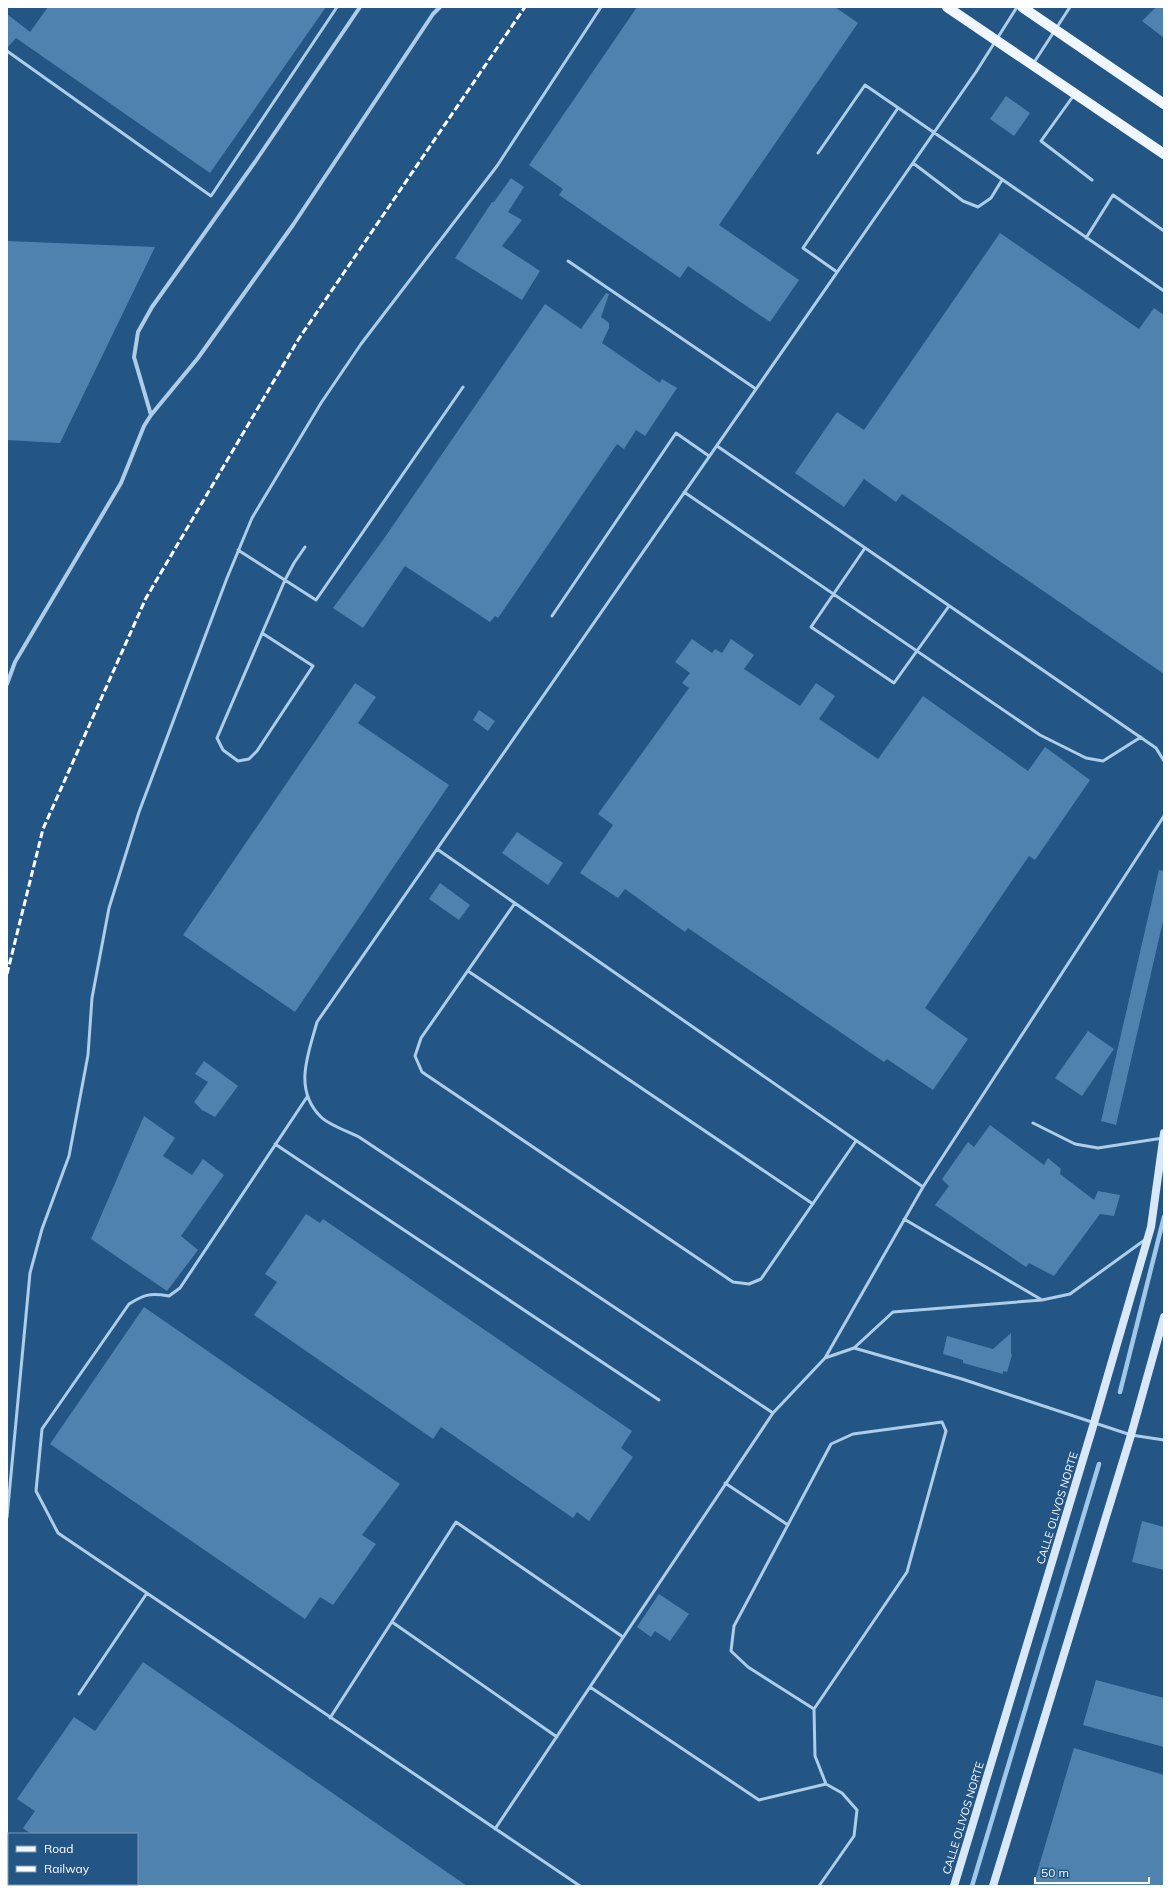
<svg xmlns="http://www.w3.org/2000/svg" width="1171" height="1893" font-family="Mulish,sans-serif">
	<style>
		.lines { fill: none; stroke-linecap: round; stroke-linejoin: round }
		.stream { stroke: #a1c8e9; stroke-width: 4.5 }
		.building { fill: #5082af }
		.service { stroke: #adcde9; stroke-width: 3 }
		.minor { stroke: #adcde9; stroke-width: 4 }
		.secondary { stroke: #d8e8f7; stroke-width: 8 }
		.primary { stroke: #f0f6fe; stroke-width: 10 }
		.rail { stroke: #fff; stroke-width: 3; stroke-dasharray: 7 3; stroke-linecap: butt }
		.labels { text-anchor: middle; stroke-width: 3.5; stroke-linejoin: round; paint-order: stroke }
		.street-label { font-size: 11px; fill: #fff; stroke: #235685 }
	</style>
	<rect width="100%" height="100%" fill="#235685"/>
	<g class="lines">
		<!-- stream -->
		<path class="stream" d="M1120,1392L1164,1217
			M972,1886L1099,1464"/>
	</g>
	<!-- building -->
	<path class="building" d="M48,7H326L210,173L16,38L7,48V14L30,32Z
		M637,7H835L858,23L719,225L799,280L770,322L688,266L680,278L559,195L563,189L529,165Z
		M1156,7H1164V38L1142,21Z
		M1006,96L1030,113L1014,136L990,119Z
		M511,178L524,187L508,212L522,220L502,246L540,271L522,300L455,258L492,202H494Z
		M1000,233L1139,329L1154,308L1164,315V674L902,494L896,502L864,479L844,507L795,473L837,412L864,430Z
		M7,241L155,247L60,443L7,440Z
		M606,293L609,294L601,317L609,323V328L602,343L660,383L662,379L677,388L645,436L636,430L624,449L617,444L498,618L495,616L490,622L405,566L363,628L333,608L383,540L545,304L581,329Z
		M692,639L712,653L715,649L722,653L731,639L754,655L744,669L800,706L816,683L835,696L819,719L878,759L923,696L1028,771L1045,747L1090,780L1035,860L1029,856L925,1008L968,1039L933,1090L887,1059L884,1062L688,928L685,932L625,889L618,898L580,873L613,825L598,814L689,688L682,683L690,673L675,662Z
		M355,683L376,697L358,723L449,785L295,1012L183,935Z
		M479,710L495,721L488,731L473,720Z
		M517,832L563,863L548,885L502,853Z
		M1159,870L1164,871V917L1116,1125L1101,1121Z
		M440,883L470,905L459,920L429,899Z
		M1088,1031L1114,1049L1082,1096L1055,1078Z
		M204,1061L238,1086L215,1117L202,1110L194,1102L208,1082L195,1074Z
		M144,1116L175,1138L163,1156L192,1175L203,1159L224,1175L181,1236L198,1250L167,1291L91,1239Z
		M990,1125L1044,1165L1048,1158L1061,1169L1060,1174L1094,1200L1098,1191L1120,1195L1114,1216L1100,1214L1054,1276L1029,1263L1026,1267L935,1205L949,1186L942,1179L968,1142L974,1147Z
		M306,1214L320,1223L323,1219L632,1431L621,1448L633,1457L589,1521L577,1512L573,1518L441,1427L433,1439L254,1315L277,1282L265,1274Z
		M144,1307L400,1484L362,1535L376,1544L333,1605L320,1597L305,1619L50,1444Z
		M1011,1333V1354L1012,1355L1007,1372L1003,1371V1374L963,1363V1360L943,1354L947,1336L993,1349Z
		M1142,1521L1164,1527V1570L1132,1562Z
		M659,1594L689,1614L670,1641L655,1631L651,1637L637,1627Z
		M143,1662L467,1886H137V1834H31L23,1828L35,1811L17,1799L74,1717L95,1731Z
		M1096,1680L1164,1698V1747L1083,1725Z
		M1074,1748L1164,1775V1886H1033Z"/>
	<g class="lines">
		<!-- service -->
		<path class="service" d="M7,51L211,196L337,7
			M1033,64L1070,7
			M1074,95L1041,141L1092,180
			M818,153L865,85L1164,291
			M913,163L963,201L978,207L991,198L1002,180
			M1086,238L1113,195L1164,231
			M568,261L756,389
			M837,272L803,248L898,108
			M717,446L1156,748L1164,761
			M684,492L1040,735L1086,758L1103,761L1141,737
			M865,548L811,627L894,683L949,606
			M238,550L316,600L463,387
			M552,616L676,433L709,456
			M262,633L313,666L257,751L249,759L238,761L223,750L217,738L285,580L294,563L305,547
			M437,849L923,1187L1164,816
			M515,903L421,1038L415,1056L422,1072L733,1282L749,1284L761,1279L856,1141
			M468,971L813,1204
			M307,1097L180,1288L169,1296C150,1293 145,1294 129,1304L42,1429L36,1491L58,1533L580,1886
			M1033,1123L1075,1144L1098,1148L1163,1138
			M275,1144L659,1400
			M904,1219L1042,1300
			M854,1348L962,1379L1131,1435L1164,1440
			M825,1358L854,1348L893,1312L1042,1300L1070,1294L1146,1239
			M773,1413L359,1137C349,1132 329,1125 321,1117C293,1089 308,1055 317,1022L976,72L1017,7
			M725,1483L788,1525
			M7,1517L30,1273L42,1229L69,1156L88,1055L92,998L109,908L139,812L227,578L252,518L321,403L361,344L497,166L601,7
			M392,1622L557,1737
			M590,1687L759,1800L826,1784
			M79,1694L147,1593
			M814,1709L748,1667L731,1651L734,1626L831,1444L853,1434L942,1422L946,1431L907,1572L814,1709L815,1756L826,1784L842,1793L857,1810L854,1836L819,1886
			M330,1718L456,1522L623,1637
			M495,1829L773,1413L825,1358L923,1187"/>
		<!-- minor -->
		<path class="minor" d="M151,415L134,357L138,332L152,307L255,162L360,7
			M7,684L15,662L121,483L144,426L151,415L198,358L293,225L433,14L440,7"/>
		<!-- secondary -->
		<path class="secondary" d="M954,1886L1094,1423L1151,1227L1164,1133
			M993,1886L1131,1435L1164,1317"/>
		<!-- primary -->
		<path class="primary" d="M947,7L1164,154
			M1022,7L1164,104"/>
		<!-- rail -->
		<path class="rail" d="M7,974L43,829L146,598L298,340L525,7"/>
	</g>
	<g class="labels">
		<!-- street labels -->
		<g class="street-label">
			<text transform="translate(1057 1508) rotate(-73)" y="4">CALLE OLIVOS NORTE</text>
			<text transform="translate(963 1818) rotate(-73)" y="4">CALLE OLIVOS NORTE</text>
		</g>
	</g>
	<!-- border -->
	<rect width="1171" height="1893" fill="none" stroke="#ffffff" stroke-width="16"/>
	<!-- legend -->
	<rect x="8" y="1833" width="130" height="52" fill="#235685" stroke="#7b9ab6"/>
	<rect x="16" y="1846" width="20" height="6" fill="#f0f6fe" stroke="#7b9ab6"/>
	<text x="44" y="1853" font-size="12" fill="#ffffff">Road</text>
	<rect x="16" y="1866" width="20" height="6" fill="#ffffff" stroke="#7b9ab6"/>
	<text x="44" y="1873" font-size="12" fill="#ffffff">Railway</text>
	<!-- scale -->
	<path d="M1035 1877v6h114v-6" fill="none" stroke="#ffffff" stroke-width="2"/>
	<text x="1041" y="1877" font-size="12" fill="#ffffff" stroke="#235685" stroke-width="3" paint-order="stroke">50 m</text>
</svg>
